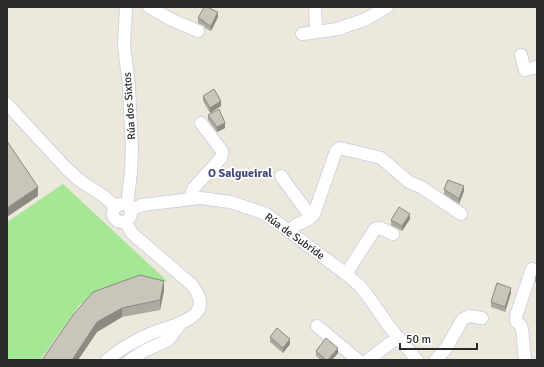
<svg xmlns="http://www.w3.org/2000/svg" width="544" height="367" font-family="Signika,sans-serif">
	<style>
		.green { fill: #a5e795 }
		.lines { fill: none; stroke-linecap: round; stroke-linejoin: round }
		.minor-casing { stroke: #d1d2e4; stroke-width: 14 }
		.minor { stroke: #fff; stroke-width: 12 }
		.wall { fill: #acaaa0 }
		.shaded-wall { fill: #8c8b82 }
		.building { fill: #c8c6ba; stroke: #8c8b82 }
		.labels { text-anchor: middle; stroke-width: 3.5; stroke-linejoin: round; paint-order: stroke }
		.street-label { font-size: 11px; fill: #2a2a2a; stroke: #fff }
		.neighbourhood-label { font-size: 12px; font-weight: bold; fill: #484a7e; stroke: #fff }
	</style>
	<rect width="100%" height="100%" fill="#ede8dc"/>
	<!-- green -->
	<path class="green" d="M63,184L167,281H146L80,304L40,360H7V222Z"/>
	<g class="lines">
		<!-- minor casing -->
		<g class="minor-casing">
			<path id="minor" d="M126,7L124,45L129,87L132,150L131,172L127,205
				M149,7L172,20L198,31
				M315,7L316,32
				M302,34L338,29L366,19L387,7
				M521,55L525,70L537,67
				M7,104L66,168L79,180L102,195L116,207
				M281,176L311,217
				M190,199L193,189L220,159L222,155V151L201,123
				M113 213a9 9 0 1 1 18 0a9 9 0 1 1-18 0Z
				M131,210L142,205L200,198L231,202L266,214L346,274L360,286L370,299L388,325L417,360
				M289,231L296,225L309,219L314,214L336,151L340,148L381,158L409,182L421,187L461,214
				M346,274L375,229L380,228L393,234
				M317,326L358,360
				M107,360C120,349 134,341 150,334C172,324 220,319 191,284L135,236L131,232L125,221
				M130,360L144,351L168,340L181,323
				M368,360L398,337
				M436,360L447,347L458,327L463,319L469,316L482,318
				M525,360L522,329L521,326L516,321V316L532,269"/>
		</g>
		<!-- minor -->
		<use href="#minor" class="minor"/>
	</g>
	<!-- wall -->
	<path class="wall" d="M218,17L211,31L205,28L204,26L198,23V18Z
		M203,96L221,106L210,113L203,101Z
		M208,115L225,128L217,132L208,120Z
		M444,189L464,191L459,204L444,194Z
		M410,219L402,231L391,225V220Z
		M537,273V283L535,282V277Z
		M164,291L160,310L122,317L97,332L78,360H42L73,315Z
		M511,293L505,312L491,307V302Z
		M270,337L290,344L283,353L270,342Z
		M316,351L338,353L332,360H321L316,356Z"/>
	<!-- shaded-wall -->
	<path class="shaded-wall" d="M218,12V17L211,31V26Z
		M221,101V106L210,113V108Z
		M225,123V128L217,132V127Z
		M464,186V191L459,204V199Z
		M38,187V196L7,217V208Z
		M410,214V219L402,231V226Z
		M164,281V291L160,310V300Z
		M511,288V293L505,312V307Z
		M122,308V317L97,332L78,360H72L97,322Z
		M290,339V344L283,353V348Z
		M338,348V353L332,360H328Z"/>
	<!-- building -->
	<path class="building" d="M204,7H207L218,12L211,26L205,23L204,21L198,18Z
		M214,89L221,101L210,108L203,96Z
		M219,109L225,123L217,127L208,115Z
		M7,141L38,187L7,208Z
		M448,180L464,186L459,199L444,189Z
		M399,207L410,214L402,226L391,220Z
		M140,275L164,281L160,300L122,308L97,322L72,360H42L73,315L93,292Z
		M497,283L511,288L505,307L491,302Z
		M277,328L290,339L283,348L270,337Z
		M326,338L338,348L328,360H326L316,351Z"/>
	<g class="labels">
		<!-- street labels -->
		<g class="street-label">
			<text transform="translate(129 106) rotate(-94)" y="4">Rúa dos Sixtos</text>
			<text transform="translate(295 236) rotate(36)" y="4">Rúa de Subride</text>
		</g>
		<!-- neighbourhood labels -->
		<g class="neighbourhood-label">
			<text x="240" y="177">O Salgueiral</text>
		</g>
	</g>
	<!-- border -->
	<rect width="544" height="367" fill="none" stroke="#2a2a2a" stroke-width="16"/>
	<!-- scale -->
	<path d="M400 343v6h77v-6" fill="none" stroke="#2a2a2a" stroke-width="2"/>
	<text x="406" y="343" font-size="12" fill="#2a2a2a" stroke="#ffffff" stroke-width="3" paint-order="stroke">50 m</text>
</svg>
